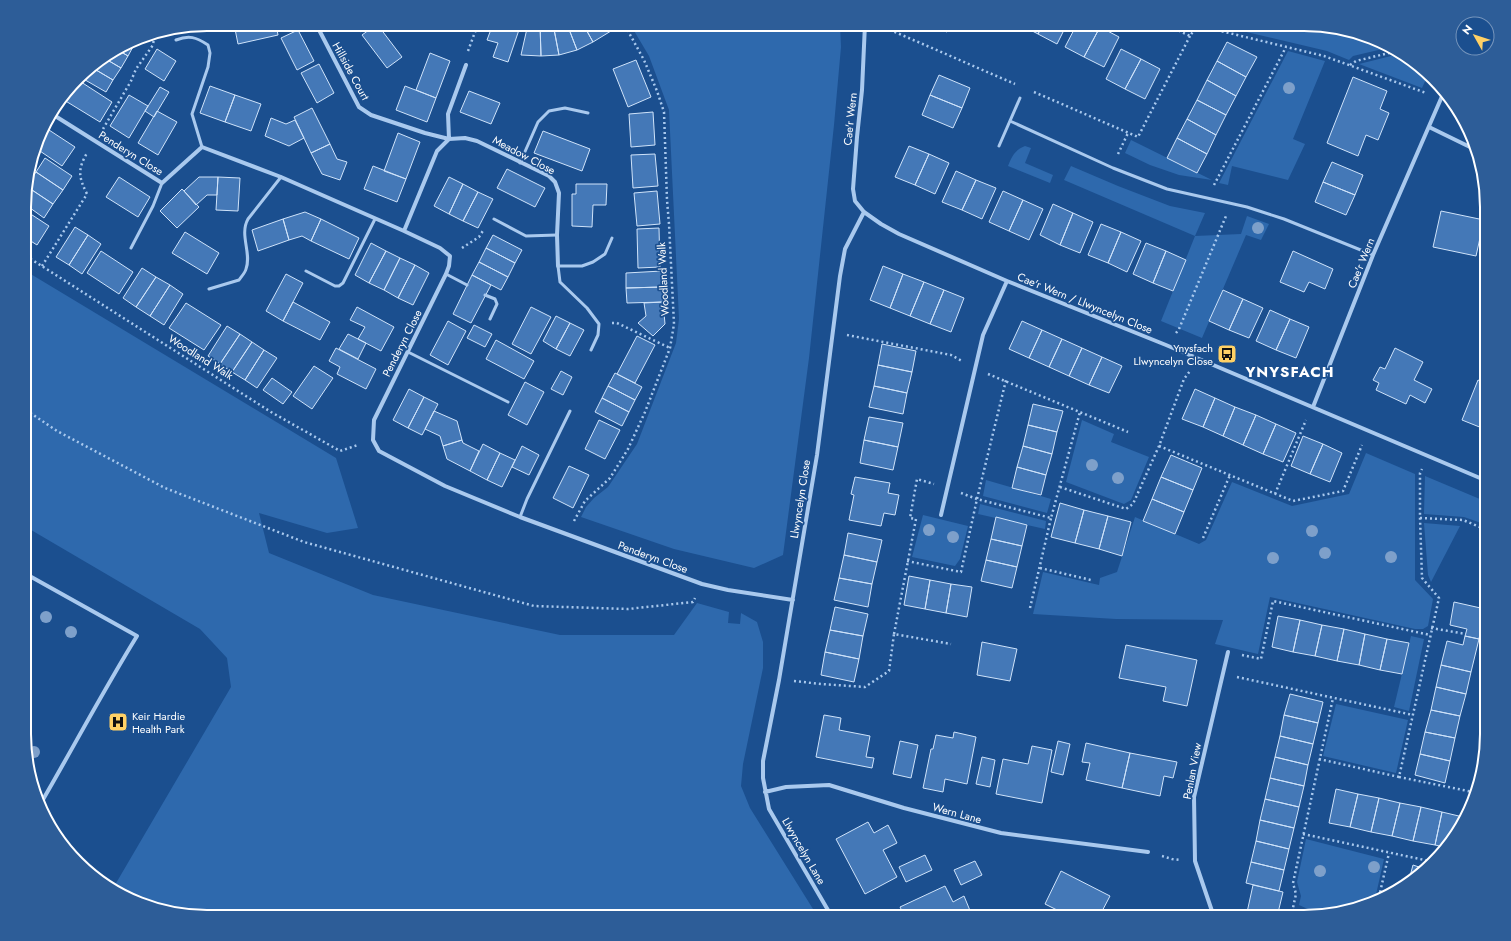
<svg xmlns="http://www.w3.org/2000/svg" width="1511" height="941" font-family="Jost,sans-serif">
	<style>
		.green { fill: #2e69ad }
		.building { fill: #4478b7; stroke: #cfe3fa }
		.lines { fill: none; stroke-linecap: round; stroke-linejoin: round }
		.path { stroke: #a9c9ee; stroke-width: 2.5; stroke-dasharray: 2 3; stroke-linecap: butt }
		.service { stroke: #a9c9ee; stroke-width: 3 }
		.minor { stroke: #a9c9ee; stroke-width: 4 }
		.tree { fill: #7ea0ca }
		.labels { text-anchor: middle; stroke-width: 3.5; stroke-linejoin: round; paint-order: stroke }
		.street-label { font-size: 11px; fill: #fff; stroke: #1b4f8f }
		.poi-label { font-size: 11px; fill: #fff; stroke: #1b4f8f; text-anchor: end }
		.district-label { font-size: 15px; font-weight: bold; letter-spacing: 1px; fill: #fff; stroke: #1b4f8f }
		.rim { fill: none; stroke: #fff; stroke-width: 2 }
	</style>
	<rect width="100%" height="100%" fill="#1b4f8f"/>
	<!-- green -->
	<path class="green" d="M630,24H840L841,47L834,125L809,358L783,555L754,568L674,549L581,517L586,507L594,498L608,487L637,444L676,343L679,319L669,110L649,56Z
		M1212,24H1304L1363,34L1391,47L1353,56L1349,60L1327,51Z
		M1288,51L1325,61L1293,139L1305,144L1288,180L1232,166L1228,185L1219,183Z
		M1403,53L1427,77L1422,88L1359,64Z
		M1131,140L1212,180L1179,175L1150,165L1125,153Z
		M1025,146L1031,148L1025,163L1053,175L1050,183L1008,166C1012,156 1015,150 1025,146Z
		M1071,166L1118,186L1170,206L1205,213L1195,236L1241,234L1247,216L1269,224L1261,240L1246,235L1202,338L1161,321L1195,236L1064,180Z
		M29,273L336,458L358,528L327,533L259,513L269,553L373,595L560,635H674L697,603L729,612L728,623L740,624L741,613L757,622L763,642V668L743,764L741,786L750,808L818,917H207L148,907L112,890L231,687L227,658L200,629L26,527V275Z
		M1082,420L1114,434L1111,442L1149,457L1131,500L1124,504L1066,482Z
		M1366,453L1415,474V580L1433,599L1428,626L1423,629H1415L1270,597L1258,654L1215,644L1223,620L1116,619L1033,614L1043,572L1099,585L1100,578L1117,572L1135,517L1199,544L1206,540L1232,482L1292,506L1349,494Z
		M1425,476L1487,502V525L1464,517L1424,514Z
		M986,480L1051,499L1047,513L983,496Z
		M980,504L1046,521L1045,529L978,514Z
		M923,515L968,526L960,559L955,566L912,557Z
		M1424,523L1460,526L1431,582L1428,575Z
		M1411,636L1424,639L1409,711L1394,707Z
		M1336,704L1408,720L1396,773L1323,756Z
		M1306,839L1384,859L1375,899L1321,915L1299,905L1301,896L1297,882Z"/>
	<!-- building -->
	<path class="building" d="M234,24H276L278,35L238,44Z
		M354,24H370L360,32Z
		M377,24L402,57L387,68L362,35Z
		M446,24H462L460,29Z
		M493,24H521L508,62L493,57L498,43L487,40Z
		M528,24H540L541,56L521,55Z
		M540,24H553L559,55L541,56Z
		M553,24H567L577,50L559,55Z
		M567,24H583L593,42L577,50Z
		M583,24H606L611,31L593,42Z
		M929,24H951L947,32Z
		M995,24H1010L1007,30Z
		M1019,24H1043L1038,34Z
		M1043,24H1067L1057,44L1038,34Z
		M1077,24H1095L1100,27L1084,57L1065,47Z
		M1100,27L1119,37L1104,67L1084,57Z
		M298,30L314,61L297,70L281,38Z
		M139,37L135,43L132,41L137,38Z
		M132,41L135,43L128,56L118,50Z
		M1227,42L1257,57L1246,77L1217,61Z
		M157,49L176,61L164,81L145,69Z
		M1121,49L1141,59L1125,89L1106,79Z
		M118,50L128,56L121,68L104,58Z
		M430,53L450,61L436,98L416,90Z
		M104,58L121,68L113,80L91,67Z
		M1141,59L1160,69L1145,99L1125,89Z
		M636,60L651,97L628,107L613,69Z
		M1217,61L1246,77L1236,96L1207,80Z
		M319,64L334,93L317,103L301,73Z
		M91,67L113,80L106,92L80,77L86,70Z
		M939,75L970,88L962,108L930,95Z
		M1353,77L1387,91L1380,109L1389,113L1378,140L1366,135L1358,156L1327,143Z
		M78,80L112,102L100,122L64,100Z
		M1207,80L1236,96L1226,115L1197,100Z
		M210,86L235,95L225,122L200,113Z
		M405,86L436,98L427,122L396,110Z
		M160,87L169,92L154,117L145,111Z
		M469,91L500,103L491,124L460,112Z
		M129,95L148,106L129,138L110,126Z
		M235,95L261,104L251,131L225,122Z
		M930,95L962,108L953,128L922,115Z
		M1197,100L1226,115L1216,135L1187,119Z
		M312,108L330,144L311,153L294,117Z
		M157,111L177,122L158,155L138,143Z
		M653,112L655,145L631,147L629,114Z
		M271,118L286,124L295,120L304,138L289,146L265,136Z
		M1187,119L1216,135L1207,154L1177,138Z
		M49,130L75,147L62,166L37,149Z
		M543,131L590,149L582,171L534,153Z
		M398,133L420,142L406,179L384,171Z
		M1177,138L1207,154L1197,173L1167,158Z
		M330,144L337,159L347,162L340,180L322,174L311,153Z
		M909,146L929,154L915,185L895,177Z
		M655,154L658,186L633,188L631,155Z
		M929,154L949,163L935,194L915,185Z
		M45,158L72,176L63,190L36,172Z
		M1332,162L1363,175L1355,195L1323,182Z
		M373,166L406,179L397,202L364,189Z
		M507,169L545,188L535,207L497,188Z
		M956,171L976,180L962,210L942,202Z
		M36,172L63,190L53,204L26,186Z
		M119,177L150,197L138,217L106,197Z
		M199,177H218L217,195H207L196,205L184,191Z
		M218,177L240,178L238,211L216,210Z
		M449,177L463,184L449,214L434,206Z
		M976,180L996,188L982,219L962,210Z
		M1323,182L1355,195L1346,215L1315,202Z
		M463,184L478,192L463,221L449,214Z
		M576,184H607L606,205H593L592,227L572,226V194H576Z
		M26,186L53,204L44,218L26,205Z
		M182,189L199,207L177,228L160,211Z
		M657,191L660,224L637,226L634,193Z
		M1003,191L1023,200L1009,231L989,222Z
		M478,192L493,199L478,228L463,221Z
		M1023,200L1043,209L1029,240L1009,231Z
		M1053,204L1073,213L1060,245L1040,235Z
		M26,211L49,226L37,245L26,238Z
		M1441,211L1484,220L1476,256L1433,247Z
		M305,212L321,219L311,241L302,236L289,240L283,219Z
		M1073,213L1093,222L1080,253L1060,245Z
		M283,219L289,240L258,251L252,230Z
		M321,219L359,238L349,259L311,241Z
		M1101,224L1121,232L1108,263L1088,255Z
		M75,227L88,235L69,265L56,257Z
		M659,228L660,267L638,268L637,229Z
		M185,232L219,253L207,274L172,253Z
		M1121,232L1141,241L1127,272L1108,263Z
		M88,235L101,244L82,274L69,265Z
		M493,235L522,250L515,263L486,248Z
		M1487,241V257H1483Z
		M371,243L386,251L369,283L355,275Z
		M1146,243L1166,251L1153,283L1133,274Z
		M486,248L515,263L508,277L479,262Z
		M101,251L133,272L119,294L87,273Z
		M386,251L400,258L384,290L369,283Z
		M1166,251L1186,260L1173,291L1153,283Z
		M1293,251L1333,269L1325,289L1309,282L1304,292L1280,282Z
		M400,258L415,265L398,298L384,290Z
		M479,262L508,277L501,290L472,275Z
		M415,265L429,273L413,305L398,298Z
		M883,266L903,274L890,308L870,300Z
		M142,268L156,277L136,307L123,298Z
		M662,271V287L626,288V273Z
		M286,274L303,283L283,321L266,311Z
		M903,274L924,282L910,316L890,308Z
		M472,275L491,285L471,323L453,314Z
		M156,277L170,285L150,316L136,307Z
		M924,282L944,290L930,324L910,316Z
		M170,285L183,294L164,325L150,316Z
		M662,287L663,302L627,303L626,288Z
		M944,290L964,298L951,332L930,324Z
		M1223,290L1243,299L1229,330L1209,321Z
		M1243,299L1263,308L1249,338L1229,330Z
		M293,302L330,322L320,340L283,321Z
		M663,302L665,324L653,336L638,323L646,316L644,303Z
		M186,303L221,325L204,350L169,328Z
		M357,307L394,327L381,351L358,339L365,327L350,320Z
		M531,307L551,317L531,354L512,344Z
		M1270,310L1290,319L1276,350L1256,341Z
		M556,316L570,323L556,349L543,341Z
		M1290,319L1309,327L1296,358L1276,350Z
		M448,321L466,331L448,365L430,355Z
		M1022,321L1042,330L1029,358L1009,349Z
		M570,323L584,330L570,356L556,349Z
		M474,325L492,334L485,347L467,338Z
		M227,326L240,334L220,364L208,356Z
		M1042,330L1062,339L1049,367L1029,358Z
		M240,334L252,342L232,372L220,364Z
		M348,334L366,343L358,359L339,349Z
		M637,336L655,345L635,383L617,374Z
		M1062,339L1082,348L1069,376L1049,367Z
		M496,340L534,361L524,379L486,359Z
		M252,342L264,350L245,380L232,372Z
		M882,344L916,351L912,372L878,365Z
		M336,348L376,369L366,389L337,374L340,367L329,361Z
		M1082,348L1102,357L1089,385L1069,376Z
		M1395,348L1423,362L1414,380L1432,389L1425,403L1410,395L1406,404L1376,390L1379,383L1373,380L1380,367L1385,369Z
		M264,350L277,358L257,388L245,380Z
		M1102,357L1122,366L1109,393L1089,385Z
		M878,365L912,372L907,393L874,386Z
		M314,366L333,378L312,409L293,396Z
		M561,371L572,377L563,395L551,389Z
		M615,373L642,387L635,400L608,386Z
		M272,378L292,392L283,404L263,390Z
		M1478,380L1487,384V430L1462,420Z
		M525,382L544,392L527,425L508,415Z
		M608,386L635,400L629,412L602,398Z
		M874,386L907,393L903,414L869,407Z
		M409,389L424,397L408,428L393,420Z
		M1195,389L1215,398L1203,427L1182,419Z
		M424,397L438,404L422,435L408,428Z
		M602,398L629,412L622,426L595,412Z
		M1215,398L1235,407L1223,436L1203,427Z
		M1033,404L1063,411L1057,432L1028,425Z
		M1235,407L1256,415L1243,445L1223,436Z
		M434,411L457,421L462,440L443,446L440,436L425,429Z
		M1256,415L1276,424L1263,454L1243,445Z
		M869,417L903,423L898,447L864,440Z
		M599,420L620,430L605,459L585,449Z
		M1276,424L1296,433L1283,462L1263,454Z
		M1028,425L1057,432L1052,454L1023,446Z
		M1303,436L1323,444L1310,474L1291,466Z
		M462,440L463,443L479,451L470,471L447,459L443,446Z
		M864,440L898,447L893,470L860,463Z
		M483,444L500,453L487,480L470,471Z
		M1323,444L1342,453L1330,482L1310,474Z
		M522,446L539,455L529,475L512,467Z
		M1023,446L1052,454L1046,475L1017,467Z
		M500,453L515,460L502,487L487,480Z
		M1171,455L1202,468L1193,490L1161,477Z
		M569,466L589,475L573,508L553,498Z
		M1017,467L1046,475L1041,495L1012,488Z
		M855,477L890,483L888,493L899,495L895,515L884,513L881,526L849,520L854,495L851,494Z
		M1161,477L1193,490L1184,512L1152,499Z
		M1152,499L1184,512L1175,534L1143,521Z
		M1060,503L1084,510L1075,543L1051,537Z
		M1084,510L1108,516L1099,549L1075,543Z
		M1108,516L1131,522L1122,556L1099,549Z
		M996,517L1027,525L1022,546L991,539Z
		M848,533L882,540L877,562L844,555Z
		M991,539L1022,546L1017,567L986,560Z
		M844,555L877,562L872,584L839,578Z
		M986,560L1017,567L1012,588L981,581Z
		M909,576L930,580L925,609L904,605Z
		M839,578L872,584L868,607L834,600Z
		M930,580L951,584L946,613L925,609Z
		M951,584L972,587L967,617L946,613Z
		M1454,602L1485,609L1479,639L1465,636L1467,629L1450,625Z
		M835,607L868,614L863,636L830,630Z
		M1278,616L1300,620L1293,652L1272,647Z
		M1300,620L1322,625L1315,656L1293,652Z
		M1322,625L1344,629L1337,661L1315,656Z
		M1344,629L1365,634L1359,665L1337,661Z
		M830,630L863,636L859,659L825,652Z
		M1365,634L1387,639L1380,670L1359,665Z
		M1465,636L1479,639L1471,672L1441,665L1447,641L1463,645Z
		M1387,639L1409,643L1402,674L1380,670Z
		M982,642L1017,649L1010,681L977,675Z
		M1126,645L1197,660L1187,706L1163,701L1166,687L1119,678Z
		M825,652L859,659L854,682L821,675Z
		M1441,665L1471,672L1466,694L1436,687Z
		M1436,687L1466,694L1460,716L1431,710Z
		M1290,694L1323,702L1318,723L1284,715Z
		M1431,710L1460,716L1455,738L1425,732Z
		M824,715L841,718L839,730L870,736L866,757L874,758L872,768L816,757Z
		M1284,715L1318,723L1313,744L1280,736Z
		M954,732L976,737L967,784L945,779L943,792L923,788L931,749H933L936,735L953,738Z
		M1425,732L1455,738L1450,761L1420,754Z
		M1280,736L1313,744L1308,765L1275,757Z
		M900,741L918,745L911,778L893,774Z
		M1058,741L1070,744L1063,775L1051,772Z
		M1086,743L1130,753L1122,788L1086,780L1090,763L1082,762Z
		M1032,746L1052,750L1042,803L996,794L1003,759L1028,764Z
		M1130,753L1177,762L1173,778L1164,776L1160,796L1122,788Z
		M1420,754L1450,761L1445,783L1415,775Z
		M982,757L995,760L990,787L976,784Z
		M1275,757L1308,765L1304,786L1270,778Z
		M1270,778L1304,786L1299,807L1265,799Z
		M1336,789L1358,794L1350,827L1329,823Z
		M1358,794L1379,798L1371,832L1350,827Z
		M1379,798L1400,803L1392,836L1371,832Z
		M1265,799L1299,807L1294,828L1260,820Z
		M1400,803L1421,807L1413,841L1392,836Z
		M1421,807L1442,812L1435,845L1413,841Z
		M1442,812L1463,817L1460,827L1456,836L1444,847L1435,845Z
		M1260,820L1294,828L1289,849L1256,841Z
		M868,822L874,833L888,825L897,843L883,850L897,877L865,894L836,839Z
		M1256,841L1289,849L1284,870L1251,862Z
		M925,855L932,870L906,882L899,867Z
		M975,861L982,875L961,885L954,870Z
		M1251,862L1284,870L1279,891L1246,883Z
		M1413,865L1422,868L1409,880Z
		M1061,871L1110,896L1099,917H1071L1045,904Z
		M1253,885L1283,892L1277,917H1246Z
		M945,886L953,902L964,896L971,913L963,917H905L900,907Z"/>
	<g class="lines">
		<!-- path -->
		<path class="path" d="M1165,24L1190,36L1196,27L1200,26L1324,56L1426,93
			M880,29H888L1015,84
			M468,51L478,24
			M1350,65L1356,61L1397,51
			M1034,92L1138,137L1190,36
			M103,129L131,81L136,69L153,45L154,38L153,35
			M1118,154L1128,133
			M1214,185L1286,47
			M462,248L479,237L484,229
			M26,256L271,412L340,451L358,445
			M42,266L87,194C79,178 77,170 87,153
			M612,323H617L670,348
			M1176,333L1179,329L1226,216
			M847,335L951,355L962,361
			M988,374L1128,432
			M26,410L57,431L165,488L304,542L534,606L628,609L693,602L695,598
			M1159,446L1293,501L1343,491L1362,445
			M1060,487L1126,509L1133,504L1159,446L1184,379L1190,371
			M961,493L977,499L1051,518L1080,412
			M1275,494L1306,420
			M1420,518L1463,520L1487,530
			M574,521L585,501L610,478L628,449L645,412L670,348L674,324L669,224L667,200L664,112L657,91L644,60L628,31L622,24
			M1203,538L1230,475
			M907,561L961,572L977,499L1006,380
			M1040,568L1091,580
			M1030,608L1051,518
			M1431,628L1466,634
			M894,634L916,519L910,518L917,479L934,484
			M1479,637L1487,639
			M1242,655L1261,659L1273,601L1430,635
			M1237,677L1413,715
			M794,681L821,684L865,687L889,671L894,634L951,644
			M1319,759L1399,777L1439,598L1422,578L1420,518V473L1422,469
			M1399,777L1473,792
			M1303,834L1429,861
			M1162,856L1172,859L1181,860
			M1379,897L1389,853
			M1293,910L1315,917
			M1291,917L1296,894L1293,883L1333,698"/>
		<!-- service -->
		<path class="service" d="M176,40C189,35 196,37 208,45L210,53L208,67L192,114L202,147
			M1010,121L1113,168L1167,189L1247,207L1284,219L1373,255
			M999,146L1020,98
			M520,163L538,122L549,111L565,108L588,113
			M494,219L526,236L557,235
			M131,248L153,206L162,183
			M306,271L335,286H339L343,283L375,219
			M446,274L467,285
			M209,289L239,280C241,277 245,273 246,269C252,253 239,235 248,219L281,177
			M485,295L495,299L497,304L490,319
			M591,350L598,335L599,324L587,308L560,282L558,266H582L593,262L605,254L612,238
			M408,352L508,402
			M520,517L527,499L570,411"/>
		<!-- minor -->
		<path class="minor" d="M316,24L359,107L371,115L425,133L449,139L465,138L477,141L549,176L555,182L559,193L557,235L558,266
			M865,24L862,90L857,137L853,189L855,201L864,212L881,224L899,234L1007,281L1166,345L1487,481
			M52,114L162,183L202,147L281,177L404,231L440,248L450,256L449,266L446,274L374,420L373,440L379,451L445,486L520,517L702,584L728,590L793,600
			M1429,127L1472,148
			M404,231L437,151L449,139L448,114L466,65
			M1313,407L1373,255L1443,94
			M941,515L983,335L1007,281
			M26,574L137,636C103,691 73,748 41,803
			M765,792L786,787L829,785L904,808L1001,833L1148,852
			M832,917L769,809L763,778V761L779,680L817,455L840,276L845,249L864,212
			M1214,917L1195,861L1194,797L1228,652"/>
	</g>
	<!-- trees -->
	<g class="tree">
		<circle cx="1289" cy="88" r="6"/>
		<circle cx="1258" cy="228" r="6"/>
		<circle cx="1092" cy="465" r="6"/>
		<circle cx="1118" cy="478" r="6"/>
		<circle cx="929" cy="530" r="6"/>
		<circle cx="1312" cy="531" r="6"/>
		<circle cx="953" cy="537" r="6"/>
		<circle cx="1325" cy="553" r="6"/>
		<circle cx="1391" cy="557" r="6"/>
		<circle cx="1273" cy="558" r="6"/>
		<circle cx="46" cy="617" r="6"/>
		<circle cx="71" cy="632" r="6"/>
		<circle cx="34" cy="752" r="6"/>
		<circle cx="1374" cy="867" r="6"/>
		<circle cx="1320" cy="871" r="6"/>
	</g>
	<!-- icons -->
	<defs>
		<g id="bus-square" transform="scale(1)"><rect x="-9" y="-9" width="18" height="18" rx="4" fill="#ffd166" stroke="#1b4f8f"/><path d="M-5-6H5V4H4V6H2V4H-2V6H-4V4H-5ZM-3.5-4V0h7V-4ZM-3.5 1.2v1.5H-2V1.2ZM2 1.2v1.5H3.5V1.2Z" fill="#111"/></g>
		<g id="hospital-square" transform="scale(1)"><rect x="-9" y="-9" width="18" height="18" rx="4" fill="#ffd166" stroke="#1b4f8f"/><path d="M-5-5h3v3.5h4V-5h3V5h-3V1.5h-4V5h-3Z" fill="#111"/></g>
	</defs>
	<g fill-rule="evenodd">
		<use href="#bus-square" x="1227" y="354"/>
		<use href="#hospital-square" x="118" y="722"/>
	</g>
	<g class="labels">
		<!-- street labels -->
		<g class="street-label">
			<text transform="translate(351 71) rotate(61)" y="4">Hillside Court</text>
			<text transform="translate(850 119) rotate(-84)" y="4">Cae'r Wern</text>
			<text transform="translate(131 153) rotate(32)" y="4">Penderyn Close</text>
			<text transform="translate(524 155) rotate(28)" y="4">Meadow Close</text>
			<text transform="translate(1361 263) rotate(-68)" y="4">Cae'r Wern</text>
			<text transform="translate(663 279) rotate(-93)" y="4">Woodland Walk</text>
			<text transform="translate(1085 303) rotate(22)" y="4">Cae'r Wern / Llwyncelyn Close</text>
			<text transform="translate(402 343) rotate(-63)" y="4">Penderyn Close</text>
			<text transform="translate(201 357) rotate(32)" y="4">Woodland Walk</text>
			<text transform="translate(800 499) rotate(-81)" y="4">Llwyncelyn Close</text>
			<text transform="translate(653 557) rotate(20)" y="4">Penderyn Close</text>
			<text transform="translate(1192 771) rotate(-79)" y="4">Penlan View</text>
			<text transform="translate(957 813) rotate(15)" y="4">Wern Lane</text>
			<text transform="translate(804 851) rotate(60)" y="4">Llwyncelyn Lane</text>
		</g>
		<!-- poi labels -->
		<g class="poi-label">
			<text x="1213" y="352">Ynysfach<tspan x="1213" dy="13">Llwyncelyn Close</tspan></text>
			<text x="132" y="720" text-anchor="start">Keir Hardie<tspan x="132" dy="13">Health Park</tspan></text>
		</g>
		<!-- district labels -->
		<g class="district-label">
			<text x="1290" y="377">YNYSFACH</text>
		</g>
	</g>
	<!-- crop -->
	<path d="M0 0H1511V941H0ZM207 31H1304A176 176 0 0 1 1480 207V734A176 176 0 0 1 1304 910H207A176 176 0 0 1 31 734V207A176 176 0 0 1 207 31Z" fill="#2d5d98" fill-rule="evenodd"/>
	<path class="rim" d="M207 31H1304A176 176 0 0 1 1480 207V734A176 176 0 0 1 1304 910H207A176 176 0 0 1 31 734V207A176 176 0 0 1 207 31Z"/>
	<!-- north arrow -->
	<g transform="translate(1475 36) rotate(309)"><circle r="19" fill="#1b4f8f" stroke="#7695bc"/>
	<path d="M0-3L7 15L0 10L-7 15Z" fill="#ffd166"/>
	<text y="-6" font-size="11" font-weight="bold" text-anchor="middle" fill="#ffffff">N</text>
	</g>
</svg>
